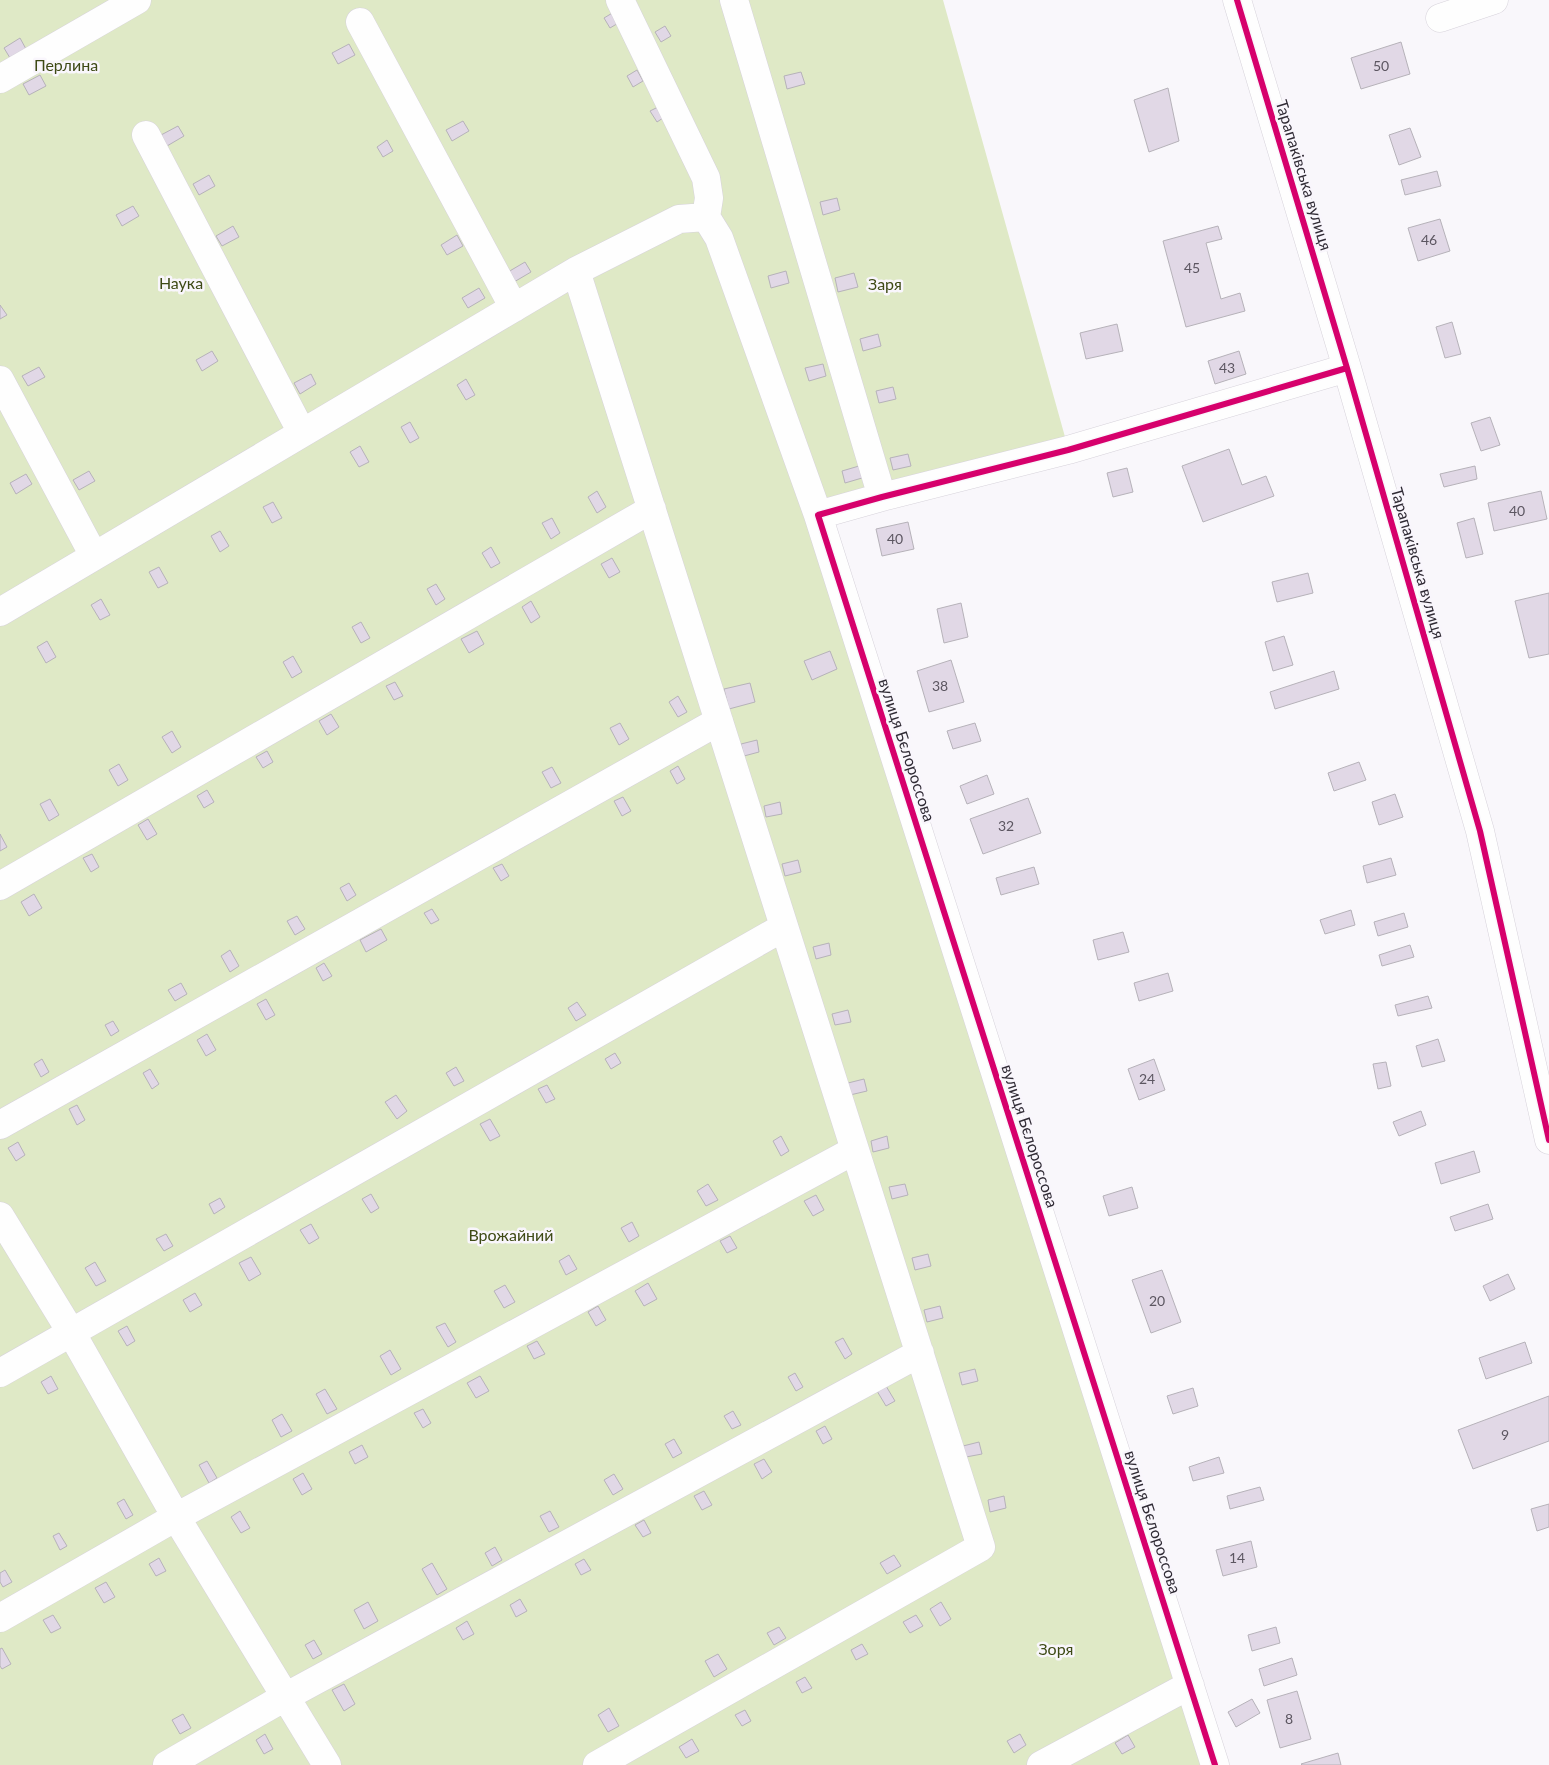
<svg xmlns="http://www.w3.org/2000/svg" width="1549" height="1765" font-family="Lato,sans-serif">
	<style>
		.green { fill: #dfe9c6 }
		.building { fill: #e1d8e6; stroke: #b6b2b9 }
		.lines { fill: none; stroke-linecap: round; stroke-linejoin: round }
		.minor-casing { stroke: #d7d3db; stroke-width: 29 }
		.minor { stroke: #fefefe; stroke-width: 28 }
		.cycleway-casing { stroke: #f9f6fc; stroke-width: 9 }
		.cycleway { stroke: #d6006c; stroke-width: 6 }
		.labels { text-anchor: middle; stroke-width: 5; stroke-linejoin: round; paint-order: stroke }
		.number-label { font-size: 14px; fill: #5c5661 }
		.park-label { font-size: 16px; fill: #3e4a15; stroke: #f9f6fc }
		.street-label { font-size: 16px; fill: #302b35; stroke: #f9f6fc }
	</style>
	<rect width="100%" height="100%" fill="#f9f7fb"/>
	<!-- green -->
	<path class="green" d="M0,0H943L1067,444L816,509L1215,1765H0Z"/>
	<!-- building -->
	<path class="building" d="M614,12L620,22L610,28L604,18Z
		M665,26L671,36L661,42L655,32Z
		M20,38L26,49L10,58L4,48Z
		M1401,42L1410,74L1361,89L1351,58Z
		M349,44L355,55L338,64L332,53Z
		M637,70L643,81L633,87L627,76Z
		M801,72L805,84L787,89L784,76Z
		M40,75L46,86L29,95L23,84Z
		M1168,88L1179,141L1149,152L1134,100Z
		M660,106L666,116L657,122L650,111Z
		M463,121L469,131L452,141L446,130Z
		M178,126L184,136L167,146L161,135Z
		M1410,128L1421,157L1399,165L1389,135Z
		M387,140L393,151L383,157L377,147Z
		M1437,171L1441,186L1405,195L1401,180Z
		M209,175L215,186L199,195L193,184Z
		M837,198L840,210L823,215L820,202Z
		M133,206L139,216L122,226L116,215Z
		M1440,219L1450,251L1418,261L1408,228Z
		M233,226L239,237L222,246L216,236Z
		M1218,226L1222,239L1206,243L1221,299L1240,293L1245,311L1186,327L1163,241Z
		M457,235L463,246L447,255L441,245Z
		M525,262L531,272L514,282L508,272Z
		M786,271L789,283L771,288L768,276Z
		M854,273L858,287L838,292L835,278Z
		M479,288L485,298L468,308L462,298Z
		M0,305L7,315L0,319Z
		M1452,322L1461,354L1445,358L1436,327Z
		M1117,324L1123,351L1086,359L1080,333Z
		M878,334L881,346L863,351L860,339Z
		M212,351L218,361L202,371L196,360Z
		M1239,351L1246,374L1215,384L1208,361Z
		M823,364L826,376L809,381L805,368Z
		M39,367L45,377L28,386L22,376Z
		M311,374L316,384L300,394L294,383Z
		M466,379L475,395L466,400L457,385Z
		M893,387L896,399L879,403L876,391Z
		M1490,417L1500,445L1481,451L1471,423Z
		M410,422L419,438L410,443L401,427Z
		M360,446L369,462L359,467L350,452Z
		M1229,449L1242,485L1266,476L1274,496L1203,522L1182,466Z
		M908,454L911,466L893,470L890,458Z
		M859,466L862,478L845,483L842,471Z
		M1475,466L1477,479L1444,487L1440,474Z
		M1127,468L1133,492L1113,497L1107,473Z
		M89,471L95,481L79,490L73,480Z
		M26,474L32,484L16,494L10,483Z
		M597,491L606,507L597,513L588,497Z
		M1541,491L1547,519L1494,531L1488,503Z
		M273,502L282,518L272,523L263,507Z
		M552,518L560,533L551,539L542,523Z
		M1474,518L1483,554L1466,558L1457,523Z
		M908,522L914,549L882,556L876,529Z
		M220,531L229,546L220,552L211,536Z
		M491,547L500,563L491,568L482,553Z
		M612,558L620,572L609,578L601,564Z
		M159,567L168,583L158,588L149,572Z
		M1308,573L1313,593L1277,602L1272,582Z
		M436,584L445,599L436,605L427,589Z
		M1549,593V654L1529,658L1515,601Z
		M101,599L110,615L100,620L91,605Z
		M531,601L540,617L531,623L522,607Z
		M961,603L968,637L944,643L937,609Z
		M361,622L370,638L361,643L352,627Z
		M477,631L484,644L469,653L461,639Z
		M1284,636L1293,665L1273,671L1265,642Z
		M47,641L56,657L46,663L37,647Z
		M830,651L837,669L812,680L804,661Z
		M293,656L302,672L292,678L283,662Z
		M951,660L964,702L929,712L917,671Z
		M1334,671L1339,689L1275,709L1270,692Z
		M395,682L403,696L394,700L386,686Z
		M750,683L755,702L729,709L724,689Z
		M678,696L687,712L678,717L669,702Z
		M331,714L339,727L327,735L319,721Z
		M620,723L629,739L619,745L610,728Z
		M975,723L981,741L953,749L947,731Z
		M172,731L181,747L172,753L162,737Z
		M757,740L759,752L744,756L741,744Z
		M267,751L273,762L263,768L256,757Z
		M1359,762L1366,780L1334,791L1328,773Z
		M119,764L128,780L118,786L109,770Z
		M678,766L685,779L677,784L670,771Z
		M552,767L561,783L551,788L542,772Z
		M987,775L994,794L967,804L960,786Z
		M207,790L214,802L204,808L197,796Z
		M1395,794L1403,817L1379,825L1372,802Z
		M623,797L631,811L622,816L614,801Z
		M1028,798L1041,833L983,854L970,819Z
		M50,799L59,815L49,821L40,804Z
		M780,802L782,814L766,817L764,806Z
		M148,819L157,834L147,840L138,825Z
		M0,834L7,847L0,851Z
		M92,854L99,867L91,872L83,858Z
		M1391,858L1396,875L1367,883L1363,866Z
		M798,860L801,872L785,876L782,864Z
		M502,864L509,876L501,881L493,868Z
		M1034,867L1039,884L1001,895L996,878Z
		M349,883L356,895L347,901L340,888Z
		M34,894L42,908L29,916L21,902Z
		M432,909L439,920L431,924L424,913Z
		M1351,910L1355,925L1325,934L1320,920Z
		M1404,913L1408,927L1378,936L1374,922Z
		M297,916L305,929L295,935L287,921Z
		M381,929L387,940L366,952L360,940Z
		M1123,932L1129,952L1098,960L1093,940Z
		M829,943L831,955L816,959L813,947Z
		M1410,945L1414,957L1382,966L1379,955Z
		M230,950L239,966L230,972L221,956Z
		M324,963L332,976L323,981L316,968Z
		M1168,973L1173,991L1139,1001L1134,983Z
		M181,983L187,994L175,1001L168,990Z
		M1428,996L1432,1008L1398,1016L1395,1005Z
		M266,999L275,1015L266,1020L257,1004Z
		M577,1002L586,1015L576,1021L568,1008Z
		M848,1010L851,1022L835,1025L832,1014Z
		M113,1021L119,1031L111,1036L105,1025Z
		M207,1034L216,1050L206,1056L197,1040Z
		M1438,1039L1445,1061L1422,1067L1416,1046Z
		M615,1053L621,1063L611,1069L605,1059Z
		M42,1059L49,1072L41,1077L34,1064Z
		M1154,1059L1165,1090L1139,1100L1128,1069Z
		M1386,1062L1391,1086L1378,1089L1373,1064Z
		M456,1067L464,1081L454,1086L446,1073Z
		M150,1069L159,1084L152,1089L143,1073Z
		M864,1079L867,1091L850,1095L848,1083Z
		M547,1085L555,1099L546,1103L538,1089Z
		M396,1095L407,1111L397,1119L385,1102Z
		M77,1105L85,1120L77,1125L69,1109Z
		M1421,1111L1426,1125L1399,1136L1393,1122Z
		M490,1119L500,1136L490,1141L480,1124Z
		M781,1136L789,1151L781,1156L773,1141Z
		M887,1136L889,1148L873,1152L871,1141Z
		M18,1142L25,1155L16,1161L8,1148Z
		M1474,1151L1480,1172L1441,1184L1435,1163Z
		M708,1184L718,1200L706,1206L697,1191Z
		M905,1184L908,1195L892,1199L889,1187Z
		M1132,1187L1138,1208L1109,1216L1103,1196Z
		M371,1194L379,1208L371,1213L362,1199Z
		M816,1195L824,1210L813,1216L804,1201Z
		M220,1198L225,1207L214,1214L209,1204Z
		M1488,1204L1493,1219L1455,1231L1450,1217Z
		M632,1222L639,1236L629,1242L621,1228Z
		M311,1224L319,1238L309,1244L300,1230Z
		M166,1234L173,1246L164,1251L156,1239Z
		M730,1236L737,1248L727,1253L720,1241Z
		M928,1254L931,1266L915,1270L912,1258Z
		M569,1255L577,1269L566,1275L559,1261Z
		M251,1257L261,1274L249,1281L239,1263Z
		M95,1262L106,1281L96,1286L85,1268Z
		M1162,1270L1181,1322L1151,1333L1132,1280Z
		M1508,1274L1515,1289L1490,1301L1483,1286Z
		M648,1283L657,1299L644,1306L635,1291Z
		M505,1285L515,1302L504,1308L494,1291Z
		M195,1293L202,1305L190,1312L183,1300Z
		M598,1306L606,1320L596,1326L588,1312Z
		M940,1306L943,1318L927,1322L924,1310Z
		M445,1323L456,1342L448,1347L436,1327Z
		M127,1326L135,1341L127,1346L118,1331Z
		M843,1338L852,1354L845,1359L835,1342Z
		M537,1341L545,1354L534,1359L527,1346Z
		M1525,1342L1532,1363L1486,1379L1479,1358Z
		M390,1350L401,1369L391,1375L380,1356Z
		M975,1369L978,1381L962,1385L959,1373Z
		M795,1373L803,1387L796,1391L788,1377Z
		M51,1376L58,1389L48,1394L41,1382Z
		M480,1376L489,1391L476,1398L467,1383Z
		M886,1386L895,1401L886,1406L877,1391Z
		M1193,1388L1198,1406L1173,1414L1167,1396Z
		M325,1389L337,1409L327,1414L316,1394Z
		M1549,1396V1441L1473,1469L1458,1430Z
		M423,1409L431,1423L423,1428L414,1413Z
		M733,1411L741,1425L732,1429L724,1416Z
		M282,1414L292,1431L281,1437L272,1420Z
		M825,1426L832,1439L823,1444L816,1431Z
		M674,1439L682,1453L673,1458L665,1444Z
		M979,1442L982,1454L966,1457L963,1446Z
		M362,1445L368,1457L355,1464L349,1452Z
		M1219,1457L1224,1473L1193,1481L1189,1467Z
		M764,1459L772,1472L762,1479L754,1464Z
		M207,1461L217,1478L209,1483L199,1465Z
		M303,1473L312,1489L302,1495L293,1479Z
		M614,1474L623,1489L613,1495L604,1480Z
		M1260,1487L1264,1500L1230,1509L1227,1496Z
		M704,1491L712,1505L702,1510L694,1496Z
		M1004,1496L1006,1508L990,1512L988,1500Z
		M124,1499L133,1515L126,1519L117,1503Z
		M1549,1504V1527L1537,1531L1531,1509Z
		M240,1511L250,1528L241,1533L231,1517Z
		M550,1511L559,1527L549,1532L540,1516Z
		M644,1520L651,1533L643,1537L635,1525Z
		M59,1533L67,1546L60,1550L53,1536Z
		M1251,1541L1257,1567L1223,1576L1216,1550Z
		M495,1547L502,1560L492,1566L485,1553Z
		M894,1555L901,1566L887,1574L880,1563Z
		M159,1558L166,1571L156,1576L149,1564Z
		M584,1559L591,1570L581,1575L575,1564Z
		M432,1563L447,1589L437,1595L422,1569Z
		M5,1570L12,1582L3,1587L0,1582V1573Z
		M106,1582L115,1597L104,1603L95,1588Z
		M520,1599L527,1611L516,1617L510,1605Z
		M368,1602L378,1621L364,1629L354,1610Z
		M941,1602L951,1619L940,1626L930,1609Z
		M53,1615L61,1628L51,1633L43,1620Z
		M916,1615L923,1626L910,1633L903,1622Z
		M467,1621L474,1634L463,1640L456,1628Z
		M779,1627L786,1638L774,1645L767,1633Z
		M1276,1627L1280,1643L1252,1651L1248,1635Z
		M314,1640L322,1654L313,1659L305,1645Z
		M862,1644L868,1654L856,1660L851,1650Z
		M2,1648L11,1664L2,1669L0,1666V1649Z
		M718,1654L727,1669L714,1677L705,1661Z
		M1292,1658L1297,1675L1264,1686L1259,1669Z
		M805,1677L812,1688L802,1693L796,1682Z
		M344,1684L355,1704L344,1711L332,1690Z
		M1297,1691L1311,1739L1280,1748L1267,1700Z
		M1252,1699L1260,1713L1236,1727L1228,1712Z
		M609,1708L619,1726L608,1732L598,1715Z
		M745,1710L751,1721L742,1726L735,1715Z
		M183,1714L191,1728L180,1734L172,1720Z
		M265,1734L273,1749L264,1754L256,1740Z
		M1020,1734L1026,1745L1014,1753L1007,1741Z
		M1128,1735L1135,1747L1122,1754L1115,1743Z
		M692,1739L699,1751L686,1758L679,1747Z
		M1338,1753L1341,1765H1302L1301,1764Z"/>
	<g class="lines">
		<!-- minor casing -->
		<g class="minor-casing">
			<path id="minor" d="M620,0L706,178L709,198L706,217
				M734,0L882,497
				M1237,0L1347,368L1480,831L1549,1140
				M1440,18L1494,0
				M360,22L514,308
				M0,79L137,0
				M146,135L302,433
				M576,271L981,1547L597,1765
				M0,380L94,556
				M818,515L882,497L1068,450L1347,368
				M0,612L576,271L679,219L706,217L719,238L818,515L1215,1765
				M0,886L652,509
				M0,1125L719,721
				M0,1216L71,1332L176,1517L327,1765
				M0,1373L784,927
				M0,1618L176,1517L855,1150
				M167,1765L285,1697L920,1353
				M1041,1765L1190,1685"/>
		</g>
		<!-- minor -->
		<use href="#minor" class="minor"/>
		<!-- cycleway casing -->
		<g class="cycleway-casing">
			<path id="cycleway" d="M1237,0L1347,368L1480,831L1549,1140
				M1215,1765L818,515L882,497L1068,450L1347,368"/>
		</g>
		<!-- cycleway -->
		<use href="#cycleway" class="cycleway"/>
	</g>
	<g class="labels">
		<!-- number labels -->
		<g class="number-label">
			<text x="1381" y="71">50</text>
			<text x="1429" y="245">46</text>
			<text x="1192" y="273">45</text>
			<text x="1227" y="373">43</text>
			<text x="1517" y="516">40</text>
			<text x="895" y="544">40</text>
			<text x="940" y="691">38</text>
			<text x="1006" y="831">32</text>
			<text x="1147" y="1084">24</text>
			<text x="1157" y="1306">20</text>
			<text x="1505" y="1440">9</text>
			<text x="1237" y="1563">14</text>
			<text x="1289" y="1724">8</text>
		</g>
		<!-- park labels -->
		<g class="park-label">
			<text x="66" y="71">Перлина</text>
			<text x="181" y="289">Наука</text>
			<text x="885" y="290">Заря</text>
			<text x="511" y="1241">Врожайний</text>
			<text x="1056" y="1655">Зоря</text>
		</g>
		<!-- street labels -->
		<g class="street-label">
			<text transform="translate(1304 175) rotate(73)" y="6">Тарапаківська вулиця</text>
			<text transform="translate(1418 563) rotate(74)" y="6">Тарапаківська вулиця</text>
			<text transform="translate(907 750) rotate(72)" y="6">вулиця Бєлороссова</text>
			<text transform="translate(1030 1136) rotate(72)" y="6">вулиця Бєлороссова</text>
			<text transform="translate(1153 1522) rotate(72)" y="6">вулиця Бєлороссова</text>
		</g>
	</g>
</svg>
